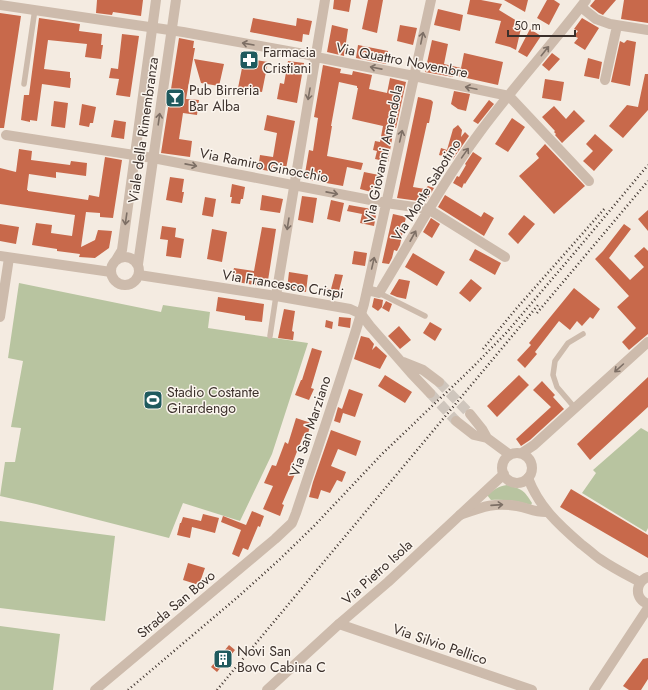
<svg xmlns="http://www.w3.org/2000/svg" width="648" height="690" font-family="Jost,sans-serif">
	<style>
		.green { fill: #b8c4a0 }
		.building { fill: #c8694b }
		.lines { fill: none; stroke-linecap: round; stroke-linejoin: round }
		.tertiary-tunnel { stroke: #cfc6bd; stroke-width: 10; stroke-dasharray: 10 5; stroke-linecap: butt }
		.service { stroke: #cdbbac; stroke-width: 5.5 }
		.minor { stroke: #cdbbac; stroke-width: 10 }
		.tertiary { stroke: #cdbbac; stroke-width: 10 }
		.rail { stroke: #3b302b; stroke-width: 2.5; stroke-dasharray: 1 3; stroke-linecap: butt }
		.oneway { stroke: #7d6f65 }
		.labels { text-anchor: middle; stroke-width: 3; stroke-linejoin: round; paint-order: stroke }
		.poi-label { font-size: 14px; fill: #3b302b; stroke: #fbf5ee; text-anchor: start }
		.street-label { font-size: 14px; fill: #3b302b; stroke: #fbf5ee }
	</style>
	<rect width="100%" height="100%" fill="#f4ebe1"/>
	<!-- green -->
	<path class="green" d="M19,283L161,312L163,305L210,312L208,328L308,343L272,454L240,521L183,503L169,538L36,504L0,496L5,462H15L21,428L11,427L23,361L8,358Z
		M641,428L648,432V528L646,532L582,493L596,473L593,470Z
		M507,485C522,489 524,490 532,503L531,505C518,501 505,499 491,500L487,495C493,490 499,486 507,485Z
		M0,521L115,536L105,621L0,608Z
		M0,626L60,634L53,690H0Z"/>
	<!-- building -->
	<path class="building" d="M97,0H143L141,16L113,12L112,15L96,13Z
		M334,0H351L349,12L333,9Z
		M368,0H383L377,33L362,29Z
		M470,0H481L502,4L499,10L522,24L516,50L510,47L495,43L501,21L467,14Z
		M504,0H528L525,12Z
		M547,0H554L560,4L549,25L537,18Z
		M595,0H616L603,15L599,13L590,6Z
		M624,0H648V23L621,19Z
		M438,9L463,15L460,31L434,25Z
		M0,13L21,16L4,128H0Z
		M39,18L80,24L79,31L102,34L101,45H103L101,59L85,57L87,44L48,40L44,69L70,72V78H71L70,88L42,84L37,121L30,120V122L21,120L24,95H29Z
		M253,18L296,26L297,18L312,21L309,35L303,34L302,42L250,32Z
		M582,18L599,28L585,50L574,43L578,38L574,36L578,31L574,29Z
		M332,25L348,29L344,56L327,52Z
		M400,25L417,28L413,45L397,41Z
		M530,29L541,36L527,57L518,52Z
		M122,34L139,36L130,97L116,95L119,79L109,78L111,68L118,69Z
		M179,38L194,41L193,48H195L186,99L199,100L197,115L183,113L179,139L192,141L190,157L161,153Z
		M432,40L448,44L444,64L461,68L464,53L503,62L498,85L453,75V77L425,72Z
		M627,40L636,42L630,86L611,82L620,41L624,43Z
		M358,45L388,51L386,64L356,58Z
		M552,53L560,59L549,71L542,65Z
		M244,58L268,62L262,92L238,88Z
		M588,58L602,62L599,79L584,76Z
		M194,59L224,64L219,86L201,83Z
		M288,61L304,63L297,103L277,99L280,83L284,84Z
		M323,65L341,69L340,73L352,75L353,71L372,75L369,89L387,93L390,78L406,82L396,128H394L388,162L375,159L377,151L373,150L375,141L380,142L383,126L352,119L358,88H357V86L339,82L331,126H332L327,156L363,163L361,170L347,167L343,186L304,179L309,150L313,151L318,118L314,117Z
		M645,74H648V110L623,138L609,126L627,105L638,107Z
		M545,79L564,82L561,101L542,98Z
		M454,91L470,94L466,111L458,109L451,104Z
		M418,97L431,100L433,102L429,123H427L413,187L425,189L428,186L434,188L426,202L397,198Z
		M489,100L494,104L478,124L473,121Z
		M54,101L68,103L65,128L51,126Z
		M82,104L96,107L93,123H90L89,127L79,125Z
		M554,106L566,119L574,110L585,121L562,143L555,135L556,134L554,132L555,131L542,117Z
		M267,115L295,121L285,174L258,169L260,155L273,157L277,133L264,130Z
		M512,118L525,127L508,152L495,144Z
		M114,120L126,122L124,139L111,137Z
		M458,125L462,130L461,137L465,132L469,136L453,159L439,155L441,148L447,150L453,129Z
		M595,134L613,150L594,171L583,161L593,151L586,144Z
		M545,144L585,186L554,214L519,176L539,158L536,154Z
		M19,149L32,151L31,160L70,165L71,161L87,163L86,176L56,172V178L29,174L27,190H28V191L88,200L89,195L99,197L105,157L122,160L113,218L100,217V213L86,212L81,247L95,240L98,230L112,231L109,248L95,258L79,257L80,254L57,251V249L32,245L36,223L52,225L51,233L72,236L75,215L0,204V168L16,172Z
		M473,152L482,158L465,184L464,183L462,188L453,183L457,176L459,177L466,165L465,164Z
		M364,172L379,175L375,193L360,189Z
		M170,177L184,179L182,192H184L182,203L166,200Z
		M232,184L245,187L243,199H241L240,204L231,203L232,197H230Z
		M262,195L283,199L280,213L260,210Z
		M445,195L481,217L484,212L494,218L484,236L438,207Z
		M302,196L317,198L313,223L298,220Z
		M205,197L216,199L213,217L202,215Z
		M331,200L344,203L340,222L327,219Z
		M349,205L377,210L374,226L360,223L362,214L347,211Z
		M648,210V231L638,219Z
		M393,214L406,217L400,245L397,251L394,250L392,258L389,264L382,263Z
		M524,215L535,224L518,244L508,234Z
		M431,218L440,224L432,238L423,232Z
		M0,224L19,227L16,244L0,241Z
		M624,224L631,229L609,258L630,280L644,267L634,256L644,247L648,251V334L629,350L622,342L636,328L617,307L629,296L595,259L603,251Z
		M162,226L176,228L175,237L184,239L181,258L166,256L168,240L160,239Z
		M262,227L276,229L267,287L231,281L234,268L254,271Z
		M212,229L227,232L222,262L207,259Z
		M475,249L501,263L495,275L469,260Z
		M354,251L367,253L365,266L352,264Z
		M413,253L445,272L437,286L405,267Z
		M289,272L308,275L306,292L287,289Z
		M335,274L343,275L337,298L323,296L324,288L331,289Z
		M399,279L410,281L406,299L397,297L390,294Z
		M471,279L482,288L470,302L459,293Z
		M574,288L600,309L593,319L590,317L582,326L577,321L570,330L559,321L535,352L537,354L525,368L517,360L531,345L529,343Z
		M218,297L264,304L262,322L245,320V316L216,311Z
		M374,298L383,300L382,307L378,311L372,307Z
		M386,301L392,304L389,312L382,308Z
		M284,309L295,311L292,331L294,332L293,340L278,338Z
		M339,317L351,318L350,328L338,326Z
		M326,320L333,322L332,329L325,327Z
		M430,322L442,329L435,341L423,333Z
		M399,326L411,340L400,349L388,336Z
		M361,336L369,338L374,344L372,350L376,346L387,356L380,369L354,359Z
		M312,348L322,351L311,388L314,389L309,400L295,395L301,380H302Z
		M385,375L412,392L405,403L378,386Z
		M519,375L529,385L497,417L487,406Z
		M648,377V407L590,460L577,444Z
		M542,381L555,395L553,397L564,409L530,440L521,446L516,439L551,407L533,390Z
		M349,389L363,394L355,417L343,413L340,423L334,421L338,407L342,409Z
		M296,418L311,423L307,437L303,436L289,472L295,474L282,504L284,505L280,516L263,509L273,486L264,483L272,465L276,466L285,442L288,444Z
		M331,430L361,441L356,456L338,449L331,466L346,472L342,482L337,480L330,493L321,490L318,499L309,497L313,482Z
		M571,489L648,535V558L560,507Z
		M252,511L264,516L260,527L258,526L248,550L243,548L239,557L232,554L241,530L221,522L223,516L246,525Z
		M203,514L219,518L215,533L192,527L190,538L177,535L180,523H181L183,517L201,521Z
		M188,563L205,568L199,585L183,580Z
		M229,645L235,650L217,672L211,667Z
		M648,658V679L641,690H629L623,686L643,659Z"/>
	<g class="lines">
		<!-- tertiary-tunnel -->
		<path class="tertiary-tunnel" d="M439,382L470,414
			M430,393L456,421"/>
		<!-- service -->
		<path class="service" d="M24,84L35,9
			M379,293L425,316
			M270,336L276,296
			M575,408L557,387L553,375L555,361L568,343L583,334"/>
		<!-- minor -->
		<path class="minor" d="M0,5L183,32L304,54L316,57L414,76L509,96L589,181
			M581,7L596,19L610,24L648,30
			M605,80L617,26
			M6,135L153,158L386,203L428,209L505,257
			M0,256L111,272
			M367,290L379,293C412,239 442,183 480,132C514,86 552,45 586,0
			M276,296L325,0
			M0,317L9,258
			M528,478C539,507 559,525 581,544C588,549 594,555 600,559C613,568 627,575 640,582
			M460,515C482,507 494,502 517,506C529,508 535,513 548,512
			M648,577C635,582 634,599 648,604
			M339,624L532,690
			M95,690L275,539L292,523L296,513C319,444 343,374 364,304L431,0
			M594,690L648,608"/>
		<!-- tertiary -->
		<path class="tertiary" d="M111 271a14 14 0 1 1 28 0a14 14 0 1 1-28 0Z
			M116,260L122,250L156,0
			M138,264L176,0
			M139,275L276,296L350,309L361,314L370,326L411,373L430,393
			M403,362L423,370L439,382
			M470,414L482,429L487,438
			M456,421L474,435L487,438L510,455
			M522,453L534,445L648,342
			M502 468a15 15 0 1 1 30 0a15 15 0 1 1-30 0Z
			M267,690L339,624L388,582L504,474"/>
		<!-- rail -->
		<path class="rail" d="M537,313L648,181
			M483,349L516,309L606,207
			M128,690L239,596L279,560L314,526L382,454L473,367L507,332L576,251L648,165
			M217,690L538,305"/>
	</g>
	<!-- one-way arrows -->
	<defs><path id="oneway-shaft" d="M-6 0H5M1.5-3L5.5 0L1.5 3" fill="none" stroke-width="1.6" stroke-linecap="round" stroke-linejoin="round"/></defs>
	<g class="oneway">
		<use href="#oneway-shaft" transform="translate(422 38) rotate(-78)"/>
		<use href="#oneway-shaft" transform="translate(248 44) rotate(-170)"/>
		<use href="#oneway-shaft" transform="translate(545 51) rotate(-51)"/>
		<use href="#oneway-shaft" transform="translate(376 68) rotate(-169)"/>
		<use href="#oneway-shaft" transform="translate(471 88) rotate(-168)"/>
		<use href="#oneway-shaft" transform="translate(309 94) rotate(100)"/>
		<use href="#oneway-shaft" transform="translate(159 119) rotate(-82)"/>
		<use href="#oneway-shaft" transform="translate(401 136) rotate(-77)"/>
		<use href="#oneway-shaft" transform="translate(465 153) rotate(-55)"/>
		<use href="#oneway-shaft" transform="translate(191 165) rotate(11)"/>
		<use href="#oneway-shaft" transform="translate(332 193) rotate(11)"/>
		<use href="#oneway-shaft" transform="translate(126 219) rotate(98)"/>
		<use href="#oneway-shaft" transform="translate(288 224) rotate(99)"/>
		<use href="#oneway-shaft" transform="translate(413 236) rotate(-61)"/>
		<use href="#oneway-shaft" transform="translate(373 263) rotate(-77)"/>
		<use href="#oneway-shaft" transform="translate(619 368) rotate(138)"/>
		<use href="#oneway-shaft" transform="translate(497 505) rotate(-4)"/>
	</g>
	<!-- icons -->
	<defs>
		<g id="pharmacy-square" transform="scale(1)"><rect x="-9" y="-9" width="18" height="18" rx="4" fill="#1f5a5e" stroke="#fbf5ee"/><path d="M-2-6h4v4h4v4h-4v4h-4v-4h-4v-4h4Z" fill="#fff"/></g>
		<g id="bar-square" transform="scale(1)"><rect x="-9" y="-9" width="18" height="18" rx="4" fill="#1f5a5e" stroke="#fbf5ee"/><path d="M-6-5H6L.8 .8V4.5H3.5V6h-7V4.5H-.8V.8Z" fill="#fff"/></g>
		<g id="stadium-square" transform="scale(1)"><rect x="-9" y="-9" width="18" height="18" rx="4" fill="#1f5a5e" stroke="#fbf5ee"/><path d="M0-5a6.5 5 0 1 0 0 10a6.5 5 0 1 0 0-10ZM-3.5-1.8h7v3.6h-7Z" fill="#fff"/></g>
		<g id="building-square" transform="scale(1)"><rect x="-9" y="-9" width="18" height="18" rx="4" fill="#1f5a5e" stroke="#fbf5ee"/><path d="M-4-6H4V6H1V3H-1V6H-4ZM-2.5-4.3h1.7v1.8h-1.7ZM.8-4.3h1.7v1.8H.8ZM-2.5-1h1.7V.8h-1.7ZM.8-1h1.7V.8H.8Z" fill="#fff"/></g>
	</defs>
	<g fill-rule="evenodd">
		<use href="#pharmacy-square" x="249" y="60"/>
		<use href="#bar-square" x="175" y="98"/>
		<use href="#stadium-square" x="153" y="400"/>
		<use href="#building-square" x="223" y="659"/>
	</g>
	<g class="labels">
		<!-- poi labels -->
		<g class="poi-label">
			<text x="263" y="57">Farmacia<tspan x="263" dy="16">Cristiani</tspan></text>
			<text x="189" y="95">Pub Birreria<tspan x="189" dy="16">Bar Alba</tspan></text>
			<text x="167" y="397">Stadio Costante<tspan x="167" dy="16">Girardengo</tspan></text>
			<text x="237" y="656">Novi San<tspan x="237" dy="16">Bovo Cabina C</tspan></text>
		</g>
		<!-- street labels -->
		<g class="street-label">
			<text transform="translate(402 60) rotate(11)" y="5">Via Quattro Novembre</text>
			<text transform="translate(143 130) rotate(-82)" y="5">Viale della Rimembranza</text>
			<text transform="translate(383 154) rotate(-78)" y="5">Via Giovanni Amendola</text>
			<text transform="translate(264 165) rotate(11)" y="5">Via Ramiro Ginocchio</text>
			<text transform="translate(426 190) rotate(-58)" y="5">Via Monte Sabotino</text>
			<text transform="translate(283 284) rotate(9)" y="5">Via Francesco Crispi</text>
			<text transform="translate(310 426) rotate(-72)" y="5">Via San Marziano</text>
			<text transform="translate(377 572) rotate(-42)" y="5">Via Pietro Isola</text>
			<text transform="translate(176 604) rotate(-40)" y="5">Strada San Bovo</text>
			<text transform="translate(440 644) rotate(19)" y="5">Via Silvio Pellico</text>
		</g>
	</g>
	<!-- scale -->
	<path d="M508 30v6h67v-6" fill="none" stroke="#3b302b" stroke-width="2"/>
	<text x="514" y="30" font-size="12" fill="#3b302b" stroke="#fbf5ee" stroke-width="3" paint-order="stroke">50 m</text>
</svg>
